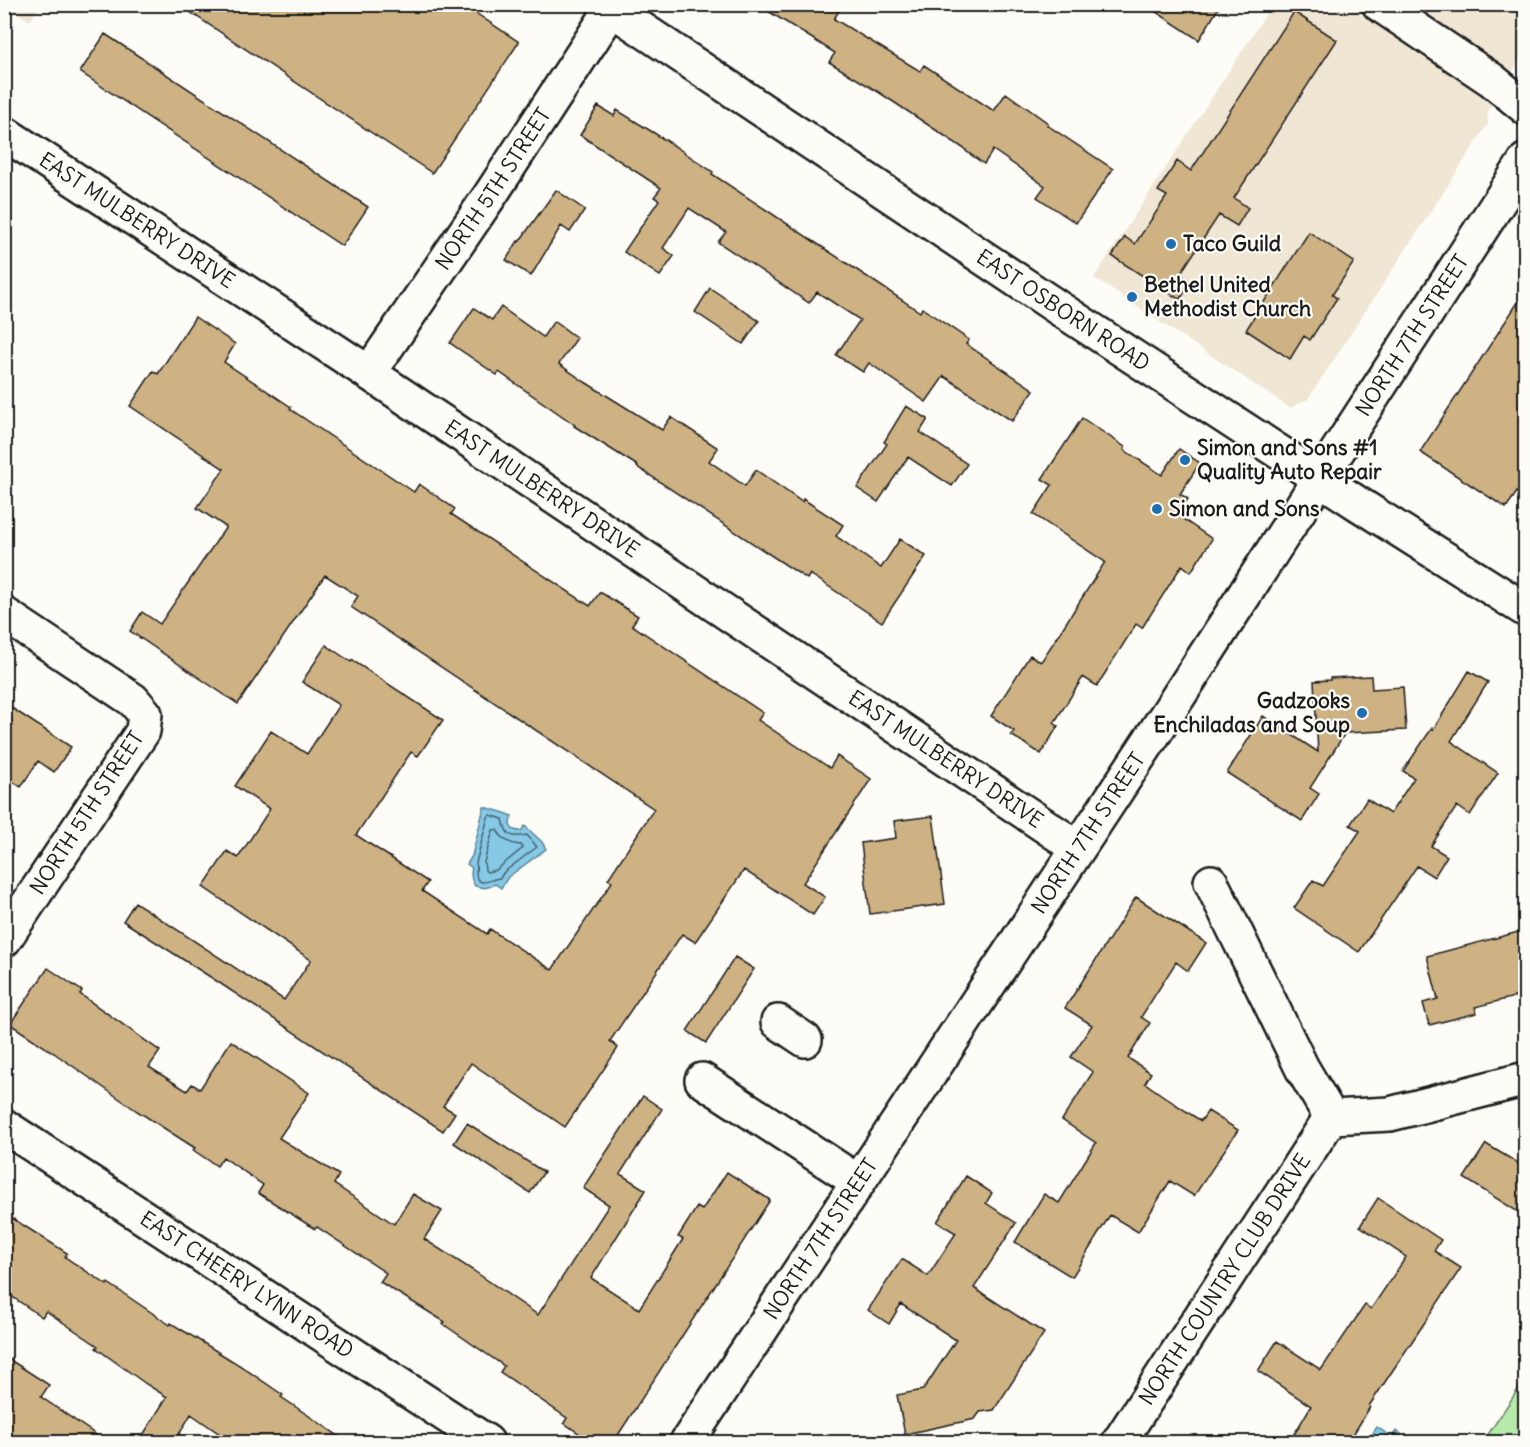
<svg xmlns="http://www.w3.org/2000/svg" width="1530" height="1447" font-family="Delius,sans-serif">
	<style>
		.built { fill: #efe6d4 }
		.green { fill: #b6eaab; stroke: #698364; stroke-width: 1.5 }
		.water { fill: #85c9e6; stroke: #5b8495; stroke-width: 1.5 }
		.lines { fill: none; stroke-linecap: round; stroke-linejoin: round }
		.shore { stroke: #46616d; stroke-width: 1.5 }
		.building { fill: #ceb283; stroke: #1c1c1c; stroke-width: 1.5 }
		.minor-casing { stroke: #1c1c1c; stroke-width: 38 }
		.major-casing { stroke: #1c1c1c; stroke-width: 38 }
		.minor { stroke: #fdfcf7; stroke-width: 33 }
		.major { stroke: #fdfcf7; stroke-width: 33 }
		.poi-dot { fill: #1f6fb2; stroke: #fdfcf7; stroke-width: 2 }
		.labels { text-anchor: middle; stroke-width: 4.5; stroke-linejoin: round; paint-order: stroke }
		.street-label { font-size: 21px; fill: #1c1c1c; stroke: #fdfcf7 }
		.poi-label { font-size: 21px; font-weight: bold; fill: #1c1c1c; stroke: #fdfcf7; text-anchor: start }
	</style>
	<rect width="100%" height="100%" fill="#fdfcf7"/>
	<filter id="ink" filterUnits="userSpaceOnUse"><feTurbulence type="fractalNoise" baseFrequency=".0167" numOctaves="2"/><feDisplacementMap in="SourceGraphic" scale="12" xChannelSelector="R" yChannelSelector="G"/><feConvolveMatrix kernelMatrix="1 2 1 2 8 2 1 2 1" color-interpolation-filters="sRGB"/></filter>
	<g filter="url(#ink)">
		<!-- built -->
		<path class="built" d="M5,5H40L30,21Z
			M1272,5H1525V58L1519,61L1487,112L1488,124L1308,399L1290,408L1094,278Z"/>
		<!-- green -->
		<path class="green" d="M1525,1379V1442H1483Z"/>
		<!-- water -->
		<path class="water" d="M484,807L505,813L512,816L510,822C510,829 514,831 521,831L525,826L542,842L546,849L508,877L501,888L495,884C488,889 484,888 475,886C471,880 470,875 472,868L467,864L472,856Z
			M1377,1427L1392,1437L1396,1431L1401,1434L1397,1440L1402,1442H1367Z"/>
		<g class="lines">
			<!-- shore -->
			<path class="shore" d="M490,815L503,819C506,835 510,839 527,835L537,847L504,872L500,878C493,878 481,887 477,878C475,873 477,868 476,863L488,817Z
				M493,830H497C503,840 509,844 521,845L523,848L496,870L487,872L485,870L484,862Z"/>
		</g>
		<!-- building -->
		<path class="building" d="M178,4H462L519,42L432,173Z
			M757,4H843L834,19L920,71L924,65L994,111L1006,93L1048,123L1047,125L1113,169L1076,223L1037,197L1045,186L993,150L984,164L966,151V150L880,93L829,62L835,53Z
			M1144,4H1221L1199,40Z
			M1294,12L1337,40L1234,198L1248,208L1237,226L1219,215L1180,274L1191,282L1180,300L1112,256L1125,237L1135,244L1167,196L1158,191L1177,161L1191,171Z
			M105,34L368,207L342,246L80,72Z
			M598,106L614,116L617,110L667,141L713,172L712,174L872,280L920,312L922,308L969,340L966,344L1034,390L1012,421L944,376L926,402L869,363L863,372L836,355L860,320L817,292L809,303L751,264L718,242L726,232L689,208L663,248L674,256L660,276L624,252L659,200L654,197L661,188L580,135Z
			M556,190L585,210L570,232L561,226L531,276L506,260L518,241L519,242Z
			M1309,232L1354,262L1332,295L1337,298L1310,340L1304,336L1290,359L1246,330Z
			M710,288L759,321L743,344L695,312Z
			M1526,290V479L1506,508L1420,452Z
			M501,307L543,337L554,321L577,338L559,364L585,382L662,430L671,417L718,448L709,461L745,486L756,470L802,502L803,499L843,525L836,536L881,568L900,539L926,556L882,622L810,574L807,579L637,467L638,466L574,426L575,425L499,372L497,375L450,343L474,308L492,320Z
			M195,317L235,344L224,362L291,407L290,409L414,492L419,484L455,509L451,514L590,606L600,592L638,616L632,625L763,713L758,720L830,768L837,756L871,779L803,883L825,897L813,915L744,870L695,942L682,934L610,1041L618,1048L565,1127L471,1063L443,1106L455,1113L443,1131L215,980L123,921L135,902L284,1000L311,960L203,887L227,851L238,858L270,809L235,786L271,731L307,754L339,705L302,682L326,645L351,662L352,660L443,720L418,756L411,752L356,835L428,882L422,891L487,934L490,929L552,970L612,882L608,879L654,809L351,607L358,596L325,575L238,704L130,631L142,612L160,624L226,527L197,508L224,469L130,406L153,371L158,374Z
			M906,406L928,419L920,432L967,464L952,486L908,457L878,502L857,488L887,444L884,442Z
			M1082,418L1125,447L1124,450L1162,475L1179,449L1200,463L1180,494L1188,499L1177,515L1212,539L1191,572L1182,565L1142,628L1136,624L1097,686L1083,677L1054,723L1058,726L1041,754L1011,735L1014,731L991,716L1030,655L1041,662L1105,562L1033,514L1052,485L1042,479Z
			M1469,671L1488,682L1451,741L1498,773L1470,815L1457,806L1431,846L1447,856L1434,877L1417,866L1359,952L1294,908L1313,880L1323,886L1360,831L1350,825L1367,799L1390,814L1414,778L1403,771L1432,728L1433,730Z
			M1371,676L1372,689L1403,687L1406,730L1345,733L1310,788L1319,794L1302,821L1227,773L1263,716L1318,752L1314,681L1330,680V678Z
			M4,703L71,747L54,772L38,761L21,787L4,776Z
			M933,816L945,904L870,914L861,843L896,838L894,821Z
			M1136,897L1206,943L1188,971L1176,962L1141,1017L1150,1023L1128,1058L1151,1073L1145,1083L1175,1104L1201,1121L1208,1111L1238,1130L1194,1196L1170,1181L1138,1232L1110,1215L1072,1277L1015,1242L1044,1194L1059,1203L1096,1143L1062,1120L1093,1072L1071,1057L1092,1025L1065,1008Z
			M1526,930V994L1475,1007L1477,1013L1429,1025L1423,1003L1438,999L1427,956Z
			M735,957L754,969L706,1043L687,1031Z
			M48,968L82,991L80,994L160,1051L149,1067L187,1091L192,1084L200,1089L231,1041L309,1093L279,1138L339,1175L334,1184L394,1224L413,1194L442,1211L424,1239L474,1271L538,1315L609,1205L583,1188L643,1096L662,1109L620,1174L646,1190L591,1278L639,1309L683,1239L678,1237L697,1207L702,1210L727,1172L770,1200L613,1443H593L564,1423L567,1418L500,1372L504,1366L443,1324L445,1322L380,1282L386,1273L317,1227L315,1229L258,1193L263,1185L223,1157L217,1166L193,1150L195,1148L137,1111L54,1053L10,1024Z
			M467,1123L544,1172L530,1193L454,1143Z
			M1486,1144L1526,1168V1217L1464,1178Z
			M966,1176L992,1193L986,1203L1016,1223L974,1288L1044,1333L994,1410L980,1412L975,1419L905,1434L897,1395L923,1390L956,1340L901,1304L889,1324L868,1310L902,1259L928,1276L956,1233L937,1222Z
			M1378,1198L1441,1240L1434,1251L1461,1268L1369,1406L1370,1407L1348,1443H1289L1311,1406L1258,1371L1277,1341L1321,1370L1365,1305L1371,1309L1406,1257L1360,1226Z
			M4,1213L67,1253L65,1257L107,1285L108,1283L170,1325L171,1323L239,1365L283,1395L281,1397L349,1443H233L191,1414L174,1443H138L167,1397L146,1384L96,1348L98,1346L46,1311L42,1317L4,1291Z
			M4,1356L49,1385L41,1397L108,1443H4Z"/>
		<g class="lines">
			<!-- minor casing -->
			<g class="minor-casing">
				<g id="minor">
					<path d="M1379,4L1492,80L1526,108"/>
					<path id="s1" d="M4,133L369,373L1078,848"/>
					<path id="s2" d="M369,373L491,194L615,4"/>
					<path d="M4,614L133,700L145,714L143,731L4,940"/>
					<path d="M1211,882L1302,1068L1331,1117"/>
					<path d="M778,1022L805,1040"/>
					<path d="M702,1080L857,1181"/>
					<path id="s3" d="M4,1126L487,1442"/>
					<path id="s4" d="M1119,1442L1331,1117L1390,1114L1526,1079"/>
				</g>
			</g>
			<!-- major casing -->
			<g class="major-casing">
				<g id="major">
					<path id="s5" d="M604,4L1057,307L1357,503L1526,610"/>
					<path id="s6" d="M687,1442L1169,711L1526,160"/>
				</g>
			</g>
			<!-- minor -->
			<use href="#minor" class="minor"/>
			<!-- major -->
			<use href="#major" class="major"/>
		</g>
	</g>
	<!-- markers -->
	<g class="poi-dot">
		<circle cx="1171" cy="244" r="6"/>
		<circle cx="1132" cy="297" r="6"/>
		<circle cx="1185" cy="460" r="6"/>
		<circle cx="1157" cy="509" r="6"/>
		<circle cx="1362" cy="713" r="6"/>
	</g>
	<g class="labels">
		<!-- street labels -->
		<g class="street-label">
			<text dy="7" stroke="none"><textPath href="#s2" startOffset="222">NORTH 5TH STREET</textPath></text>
			<text dy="7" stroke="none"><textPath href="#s1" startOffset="159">EAST MULBERRY DRIVE</textPath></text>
			<text dy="7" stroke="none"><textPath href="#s5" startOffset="552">EAST OSBORN ROAD</textPath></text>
			<text dy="7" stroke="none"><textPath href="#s6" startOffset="1323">NORTH 7TH STREET</textPath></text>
			<text dy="7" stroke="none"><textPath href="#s1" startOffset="645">EAST MULBERRY DRIVE</textPath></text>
			<text dy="7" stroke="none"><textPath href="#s1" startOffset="1131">EAST MULBERRY DRIVE</textPath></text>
			<text transform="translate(87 813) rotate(-57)" y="7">NORTH 5TH STREET</text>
			<text dy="7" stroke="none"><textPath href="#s6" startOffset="729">NORTH 7TH STREET</textPath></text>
			<text dy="7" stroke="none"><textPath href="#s6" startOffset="243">NORTH 7TH STREET</textPath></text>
			<text dy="7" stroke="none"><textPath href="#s4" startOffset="194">NORTH COUNTRY CLUB DRIVE</textPath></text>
			<text dy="7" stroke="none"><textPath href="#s3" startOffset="290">EAST CHEERY LYNN ROAD</textPath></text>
		</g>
		<!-- poi labels -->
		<g class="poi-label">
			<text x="1183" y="251">Taco Guild</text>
			<text x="1144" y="292">Bethel United<tspan x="1144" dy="24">Methodist Church</tspan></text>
			<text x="1197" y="455">Simon and Sons #1<tspan x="1197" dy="24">Quality Auto Repair</tspan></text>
			<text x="1169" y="516">Simon and Sons</text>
			<text x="1350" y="708" text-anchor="end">Gadzooks<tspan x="1350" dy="24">Enchiladas and Soup</tspan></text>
		</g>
	</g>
	<!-- margin -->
	<rect width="1530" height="1447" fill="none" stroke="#fdfcf7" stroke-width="24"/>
	<rect x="12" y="12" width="1506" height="1423" fill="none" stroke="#1c1c1c" stroke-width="2" filter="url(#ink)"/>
</svg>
